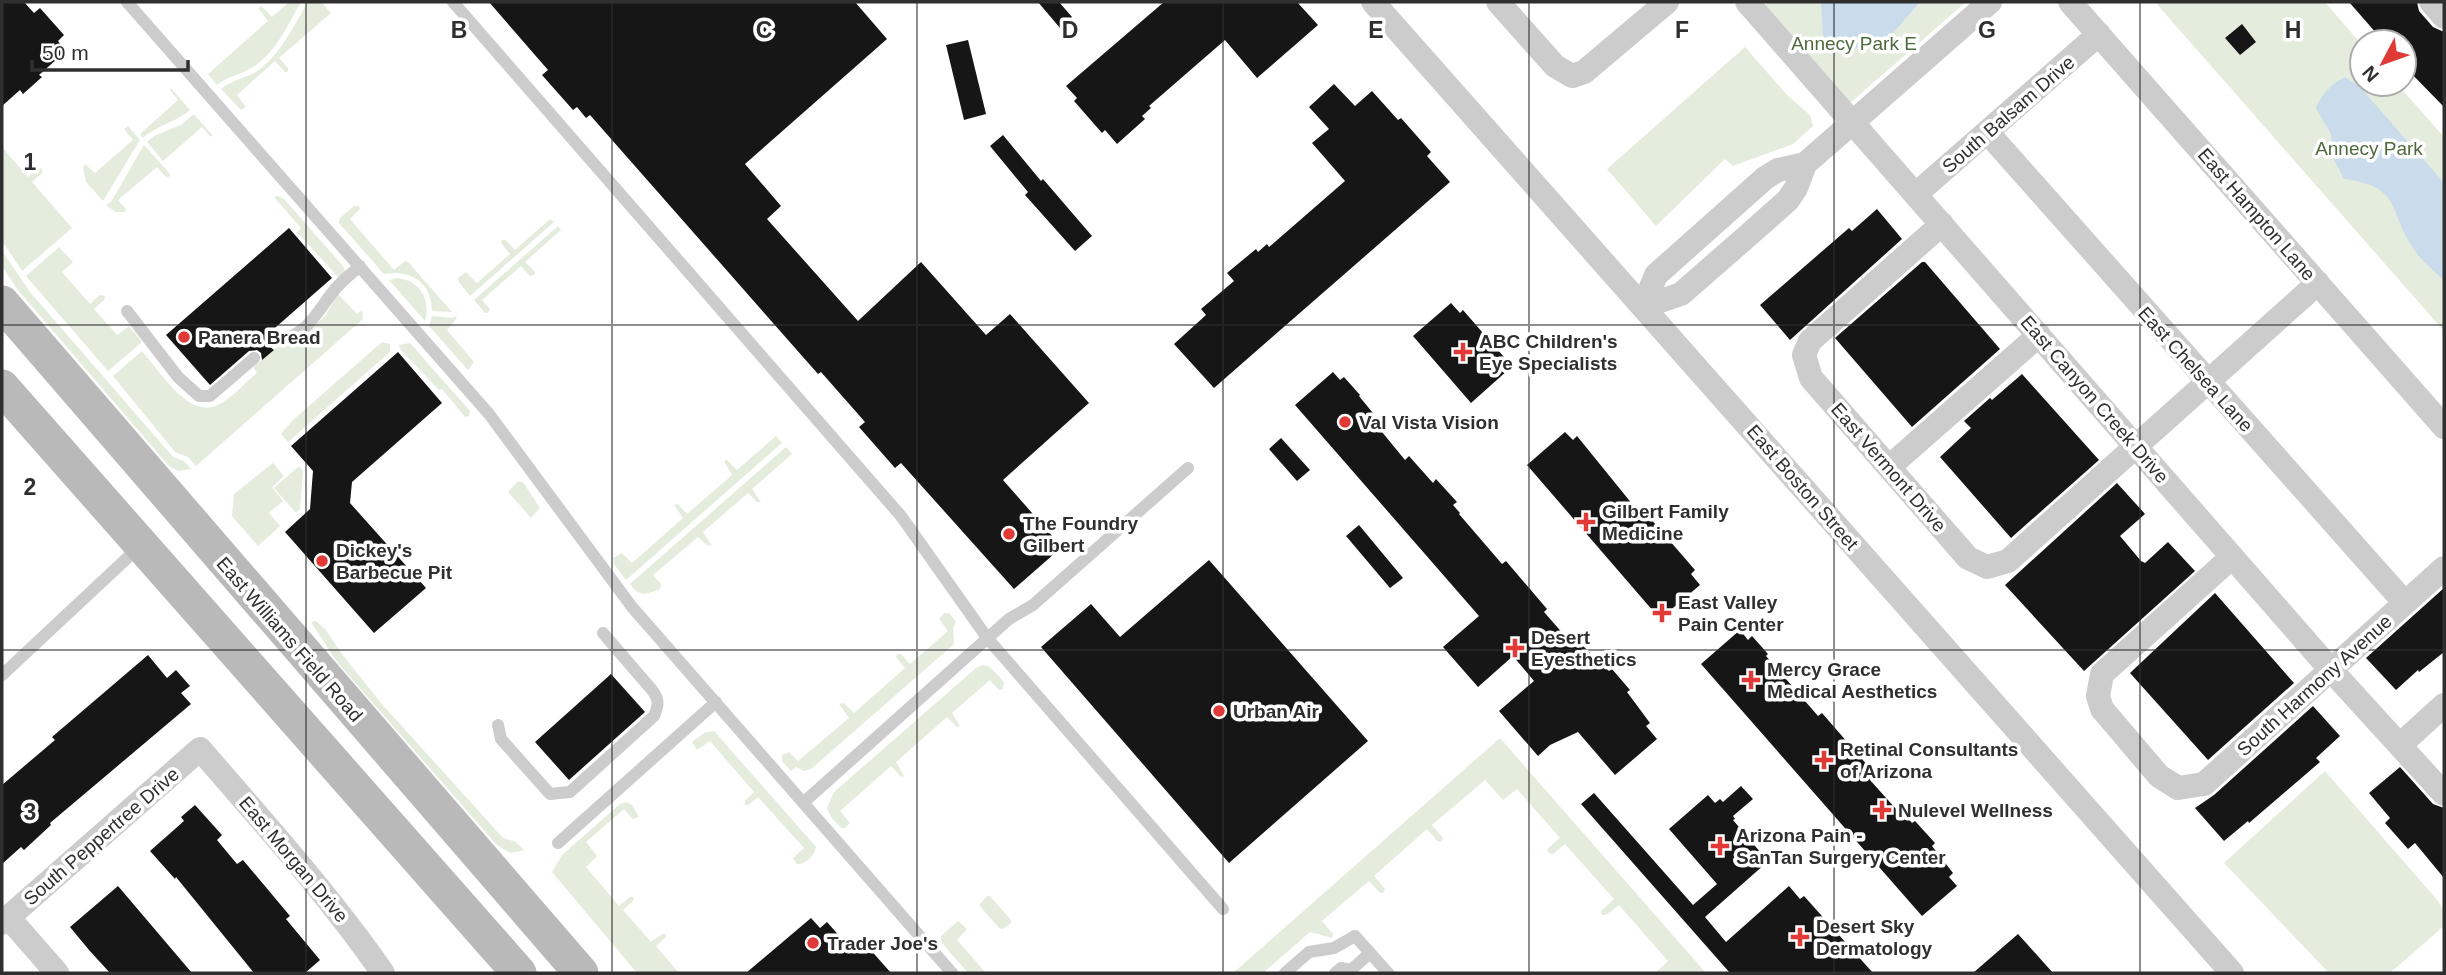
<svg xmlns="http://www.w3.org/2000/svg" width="2446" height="975" font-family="Helvetica,sans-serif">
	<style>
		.green { fill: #e4ecdd }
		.water { fill: #cadbeb }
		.building { fill: #161616 }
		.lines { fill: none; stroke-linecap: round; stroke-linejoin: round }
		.lane { stroke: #ccc; stroke-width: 12 }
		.street { stroke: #ccc; stroke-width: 24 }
		.secondary { stroke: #b9b9b9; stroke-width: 35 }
		.grid { fill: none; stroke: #2f2f2f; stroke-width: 2; stroke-opacity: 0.55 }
		.poi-dot { fill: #e13936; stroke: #fff; stroke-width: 2.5 }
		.labels { text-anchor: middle; stroke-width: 7; stroke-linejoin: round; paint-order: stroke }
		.park-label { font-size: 19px; fill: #4e6a3d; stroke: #fff }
		.street-label { font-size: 19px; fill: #2f2f2f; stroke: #fff }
		.poi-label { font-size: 19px; font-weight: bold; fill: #2f2f2f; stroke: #fff; text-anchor: start }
		.grid-label { font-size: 23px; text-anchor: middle; font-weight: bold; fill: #2f2f2f; stroke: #fff; stroke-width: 7; stroke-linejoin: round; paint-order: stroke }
	</style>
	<rect width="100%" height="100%" fill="#fff"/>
	<!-- green -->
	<path class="green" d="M289,2H301C288,24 278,49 256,65C245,74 229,75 217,85L208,74L268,21L258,8L262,7L272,17Z
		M308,2H321L331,13L279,58L288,68V72H285L275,61L237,95L246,107L241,110L221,89C233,79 249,78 260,69C282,52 294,25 308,2Z
		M1769,2H1966L1850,103L1765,5Z
		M2155,2H2325L2362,45V84H2397L2444,137V331Z
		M1745,47L1788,96L1810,115L1813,126L1793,144L1733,166L1725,159L1656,226L1607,169Z
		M171,88L190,110C175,123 157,125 143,138L140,134L178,100L170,90Z
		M194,114L212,135L211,137L202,127L163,161L147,142L154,136L181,125Z
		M128,126L140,140L103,201L86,182L83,168L85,164L95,173L133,140L124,129Z
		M144,145L170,174L169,177H166L157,167L118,200L126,209L125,212H116L106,205L111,202Z
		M2,147L28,177L39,168L42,169V173L32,182L72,228L22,271L2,241Z
		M278,196L284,199L343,266L345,271L339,278L297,232L301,228L274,197Z
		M354,206H359L360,209L350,219L394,270L405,261L408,262L452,312L432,311C432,283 411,269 384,274L339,223L340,218Z
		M550,219L554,222L470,296L459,282L458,278L466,272L477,283L510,254L501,243L502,240H506L515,250Z
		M558,226L561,230L525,262L535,272L534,275L530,276L521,266L482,300L490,309L488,313H485L474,300Z
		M59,247L73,262L62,272L90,304L100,295L105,296L104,300L94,309L117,335L129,326L142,342L108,371L26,276Z
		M2,251L30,292L173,457L184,461L191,469L178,471L169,466L17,289L2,266Z
		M397,278C420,280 431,300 425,321L389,280Z
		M338,294L357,314L362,310L363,319L196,466L188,457L175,452L113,376L142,351C159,370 189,420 218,405C232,398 245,383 257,373L253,367L277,347L297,339L312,328L325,316Z
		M432,316L453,318L455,316L457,318L447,330L474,362L468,370L429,326Z
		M382,342L390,344V352L288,442L281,434L293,420Z
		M410,343L470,411L469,416L465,417L442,389L439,390L400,349L399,345Z
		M776,436L782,443L626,580L614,564L613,558L622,553L632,563L683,518L674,505L678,504L687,514L732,475L724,461L727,460L737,470Z
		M786,447L792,454L752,489L761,502H757L748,493L703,532L712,546L707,545L698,537L653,575L661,584L660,589C646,595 640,597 630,584Z
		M273,463L284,476L272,487L283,501L269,513L280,526L258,546L232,516L234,494Z
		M299,466L303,471L300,509L296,513L274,488Z
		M517,482H523L540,508L531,518L508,492Z
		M944,613H949L956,622L953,628L954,644L811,769L804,771L796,767L791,771L782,761V755L789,752L798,761L849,718L839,704L844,703L854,713L905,668L896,657L897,654H901L910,664L948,631L939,619Z
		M316,621L325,629L342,654L381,703L503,838L516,842L524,850L510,853L497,845L337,662L311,622Z
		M983,665L990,667L1004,682L1003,689L999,690L990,680L952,713L960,726L957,727L947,717L896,762L904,776L901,777L891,766L840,811L850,823L845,828H841L831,817L827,808L834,792L976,668Z
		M714,731L816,847C815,855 805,865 797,864L793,858L804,848L758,797L748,805H745V801L754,792L710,741L697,750L692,742L704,733Z
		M1500,738L1706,973H1655L1668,961L1619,905L1606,915H1602L1601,911L1614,899L1565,844L1553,854L1549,853L1547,849L1560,838L1517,789L1503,800L1485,780L1432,825L1443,838L1441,842L1437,841L1427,829L1374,876L1385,889L1383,893H1380L1369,881L1322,921L1333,934L1332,938L1310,932L1263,973H1233Z
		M2325,771L2438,901L2444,911V926L2390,973H2329L2224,863Z
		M626,802L632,805L639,817L633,819L624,809L586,842L597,856L586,867L619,906L630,897H634L633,901L623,910L651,942L662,934H666V937L656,946L679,973H637L552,872L562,855L620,804Z
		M987,896H990L1011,920V923L1003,929L999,928L979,905Z
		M958,921L967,929L957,940L986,973H968L941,942V936Z"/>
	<!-- water -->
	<path class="water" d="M1821,2H1920L1887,40L1840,53L1823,35Z
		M2345,77L2359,86L2444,183V280C2433,270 2421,261 2413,248C2388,209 2401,186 2344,179L2333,158L2331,134L2316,108C2321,94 2332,84 2345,77Z"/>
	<!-- building -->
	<path class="building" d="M2,2H24L34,13L40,8L64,35L58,41L66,51L39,75L42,77L23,94L20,90L2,106Z
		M489,2H855L887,39L745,164L781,206L767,219L858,321L921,262L986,335L1010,314L1089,403L1003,480L1062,547L1014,589L901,463L895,468L859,427L865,422L821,372L818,374L590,115L586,118L577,107L573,110L542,75L548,70Z
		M1038,2H1059L1072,17L1060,28Z
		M1164,2H1297L1318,25L1257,78L1225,40L1149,106L1151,108L1142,116L1145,119L1117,144L1105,130L1102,133L1074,101L1077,98L1066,86Z
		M2349,2H2417L2419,11L2433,27L2444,32V107L2404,66V42H2384Z
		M2242,24L2256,42L2240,55L2225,38Z
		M968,40L986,114L964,120L946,45Z
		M1334,84L1355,106L1372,91L1398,120L1401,118L1431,152L1427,156L1450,182L1214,388L1174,344L1206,315L1201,309L1234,281L1227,273L1256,249L1258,252L1267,244L1269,247L1345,181L1312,143L1329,129L1309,107Z
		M1003,135L1041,181L1043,179L1092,236L1075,251L1025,195L1028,192L990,146Z
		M1877,209L1902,239L1790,340L1760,305L1849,228L1852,231Z
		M289,228L332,278L268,334L266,344L274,350L262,360L261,353L257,350L249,351L210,385L166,335Z
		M1922,262H1925L2000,349L1912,427L1835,338Z
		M1451,303L1460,313L1463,310L1476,325L1504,357L1500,361L1508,370L1471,403L1413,336Z
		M398,352L442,403L352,482L350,503L426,588L374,633L285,532L310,509L313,471L291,446Z
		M1333,372L1340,380L1344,377L1360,395L1359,396L1386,429L1382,432L1405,460L1409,456L1433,483L1436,479L1457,502L1453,505L1460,513L1459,514L1502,564L1506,561L1547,609L1544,612L1565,636L1567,635L1578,648L1582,645L1609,671L1612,669L1630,690L1627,692L1650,723L1646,726L1657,739L1615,775L1578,732L1550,745L1538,756L1499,711L1534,681L1513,656L1478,687L1443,647L1479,616L1295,405Z
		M2022,374L2099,460L2011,538L1940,457L1971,428L1964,421L1990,398L1992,400Z
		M1565,432L1573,440L1577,436L1646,521L1650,518L1695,570L1691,574L1700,585L1660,619L1527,465Z
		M1281,438L1310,470L1297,481L1269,449Z
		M2117,483L2145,514L2120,536L2141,561L2145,563L2168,542L2195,571L2084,671L2005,585Z
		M1359,525L1403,578L1390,588L1346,536Z
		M1209,560L1368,741L1229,863L1041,647L1091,604L1120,637Z
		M2444,588V652L2419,672L2418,670L2396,690L2366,658Z
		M2215,593L2294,683L2208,760L2130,673Z
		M1740,630L1748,640L1752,636L1768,654L1766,656L1818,716L1822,713L1868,766L1864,769L1872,779L1870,780L1905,819L1907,817L1912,823L1915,821L1935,843L1932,846L1953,873L1949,877L1957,886L1922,916L1701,664Z
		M148,655L167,678L176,670L190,686L181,693L191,704L50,823L51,825L24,850L21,847L2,864V785L55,740L52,737Z
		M611,674L645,712L569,780L535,742Z
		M2313,706L2340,736L2316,758L2320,762L2249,823L2248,821L2224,841L2195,808L2214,795Z
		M2400,767L2433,804L2444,808V878L2415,843L2408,849L2385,823L2390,818L2369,793Z
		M1741,786L1753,799L1733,816L1735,819L1733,820L1761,853L1758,856L1765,864L1705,917L1726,942L1789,886L1800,899L1804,896L1873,973H1730L1581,804L1594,793L1693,905L1717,884L1669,829L1708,795L1715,803L1720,799L1723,802Z
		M195,805L222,835L217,840L237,864L243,860L290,916L286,919L320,960L305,973H254L176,877L175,879L150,851L184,821L181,817Z
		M118,886L169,946L192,973H110L89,950L70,927Z
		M811,918L820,928L827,922L850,948L861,939L891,973H746Z
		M2018,934L2053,973H1973Z"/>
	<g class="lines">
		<!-- lane -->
		<path class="lane" d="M127,2L489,414L632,607L952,973
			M453,2L901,516L988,639L1223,909
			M127,311L178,377L199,396H210L254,358
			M274,341C307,336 315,315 332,293C340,282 351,274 360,266
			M2,675L139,547
			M498,725L501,739L550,794L570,792L654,716C659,705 659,699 652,690L603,633
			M804,802L1009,619L1033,605L1188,468
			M558,843L716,702
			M1285,973L1309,952L1334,948L1355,936L1388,973
			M1335,973L1341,968L1351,970
			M1351,973V970L1370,953"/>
		<!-- street -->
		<path class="street" d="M1373,2L2232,973
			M1498,2L1555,66L1572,76L1584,72L1667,2
			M1747,2L2331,670L2444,794
			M2070,2L2444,427
			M2431,2L2444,17
			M1988,133L2405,603
			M1916,194L2099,34
			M1942,224L1810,341L1804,355L1811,378L1968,558L1987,567L2008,561L2318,283
			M1643,307L1681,294L1744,239L1788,200L1796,188L1805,164L1990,2
			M1643,307L1656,275L1765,178L1778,170L1805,164
			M1889,467L2039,335
			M2232,557L2102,674L2098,696L2102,709L2159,776L2178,788L2204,784L2444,568
			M2400,745L2444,705
			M8,917L57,973
			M2,923L200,749C263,822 328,894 383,973"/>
		<!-- secondary -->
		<path class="secondary" d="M2,303L581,973
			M2,387L519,973"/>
	</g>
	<!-- grid -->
	<path class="grid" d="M306,2V973M612,2V973M917,2V973M1223,2V973M1529,2V973M1834,2V973M2140,2V973M2,325H2444M2,650H2444"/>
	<!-- markers -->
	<g class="poi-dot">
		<circle cx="184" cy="337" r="7"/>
		<path d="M1459.5 341.5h7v7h7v7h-7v7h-7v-7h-7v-7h7z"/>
		<circle cx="1345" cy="422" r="7"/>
		<path d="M1582.5 511.5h7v7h7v7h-7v7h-7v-7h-7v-7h7z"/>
		<circle cx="1009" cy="534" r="7"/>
		<circle cx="322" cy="561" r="7"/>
		<path d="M1658.5 602.5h7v7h7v7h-7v7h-7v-7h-7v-7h7z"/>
		<path d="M1511.5 637.5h7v7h7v7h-7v7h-7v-7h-7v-7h7z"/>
		<path d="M1747.5 669.5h7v7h7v7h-7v7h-7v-7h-7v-7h7z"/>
		<circle cx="1219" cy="711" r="7"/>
		<path d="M1820.5 749.5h7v7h7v7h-7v7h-7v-7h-7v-7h7z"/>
		<path d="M1878.5 799.5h7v7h7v7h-7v7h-7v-7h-7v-7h7z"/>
		<path d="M1716.5 835.5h7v7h7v7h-7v7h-7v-7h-7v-7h7z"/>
		<path d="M1796.5 926.5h7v7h7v7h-7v7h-7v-7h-7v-7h7z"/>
		<circle cx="813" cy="943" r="7"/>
	</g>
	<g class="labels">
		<!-- park labels -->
		<g class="park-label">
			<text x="1854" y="50">Annecy Park E</text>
			<text x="2369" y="155">Annecy Park</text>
		</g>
		<!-- street labels -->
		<g class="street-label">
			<text transform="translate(2008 114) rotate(-41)" y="7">South Balsam Drive</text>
			<text transform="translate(2257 214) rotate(49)" y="7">East Hampton Lane</text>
			<text transform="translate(2196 369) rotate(48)" y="7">East Chelsea Lane</text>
			<text transform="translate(2095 399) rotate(49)" y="7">East Canyon Creek Drive</text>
			<text transform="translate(1889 467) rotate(49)" y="7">East Vermont Drive</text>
			<text transform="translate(1803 487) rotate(49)" y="7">East Boston Street</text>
			<text transform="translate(290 639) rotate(49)" y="7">East Williams Field Road</text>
			<text transform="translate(2314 685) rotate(-42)" y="7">South Harmony Avenue</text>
			<text transform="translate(101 836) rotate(-41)" y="7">South Peppertree Drive</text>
			<text transform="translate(294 859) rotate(50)" y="7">East Morgan Drive</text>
		</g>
		<!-- poi labels -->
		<g class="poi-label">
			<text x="198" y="344">Panera Bread</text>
			<text x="1479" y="348">ABC Children's<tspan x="1479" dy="22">Eye Specialists</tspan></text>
			<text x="1359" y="429">Val Vista Vision</text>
			<text x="1602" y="518">Gilbert Family<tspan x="1602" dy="22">Medicine</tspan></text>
			<text x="1023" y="530">The Foundry<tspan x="1023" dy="22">Gilbert</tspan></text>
			<text x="336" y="557">Dickey's<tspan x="336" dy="22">Barbecue Pit</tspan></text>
			<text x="1678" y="609">East Valley<tspan x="1678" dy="22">Pain Center</tspan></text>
			<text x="1531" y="644">Desert<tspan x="1531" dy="22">Eyesthetics</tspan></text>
			<text x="1767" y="676">Mercy Grace<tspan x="1767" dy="22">Medical Aesthetics</tspan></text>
			<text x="1233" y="718">Urban Air</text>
			<text x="1840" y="756">Retinal Consultants<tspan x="1840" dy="22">of Arizona</tspan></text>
			<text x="1898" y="817">Nulevel Wellness</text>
			<text x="1736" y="842">Arizona Pain -<tspan x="1736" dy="22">SanTan Surgery Center</tspan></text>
			<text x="1816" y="933">Desert Sky<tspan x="1816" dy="22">Dermatology</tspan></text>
			<text x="827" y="950">Trader Joe's</text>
		</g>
	</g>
	<g class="grid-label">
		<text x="459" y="38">B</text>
		<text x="764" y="38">C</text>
		<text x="1070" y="38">D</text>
		<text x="1376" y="38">E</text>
		<text x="1682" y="38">F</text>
		<text x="1987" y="38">G</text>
		<text x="2293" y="38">H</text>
		<text x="30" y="170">1</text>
		<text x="30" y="495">2</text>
		<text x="30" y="820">3</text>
	</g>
	<!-- border -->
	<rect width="2446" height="975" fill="none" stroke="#2f2f2f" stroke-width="7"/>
	<!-- north arrow -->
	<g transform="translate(2383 63) rotate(229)"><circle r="33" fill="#ffffff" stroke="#acacac" stroke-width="2"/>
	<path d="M0-5L12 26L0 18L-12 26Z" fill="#e13936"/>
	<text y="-10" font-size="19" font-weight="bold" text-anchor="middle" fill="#2f2f2f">N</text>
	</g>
	<!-- scale -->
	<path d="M32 60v10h156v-10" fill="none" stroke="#2f2f2f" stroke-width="3.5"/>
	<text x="42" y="60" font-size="21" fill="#2f2f2f" stroke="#ffffff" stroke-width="5" paint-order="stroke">50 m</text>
</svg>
